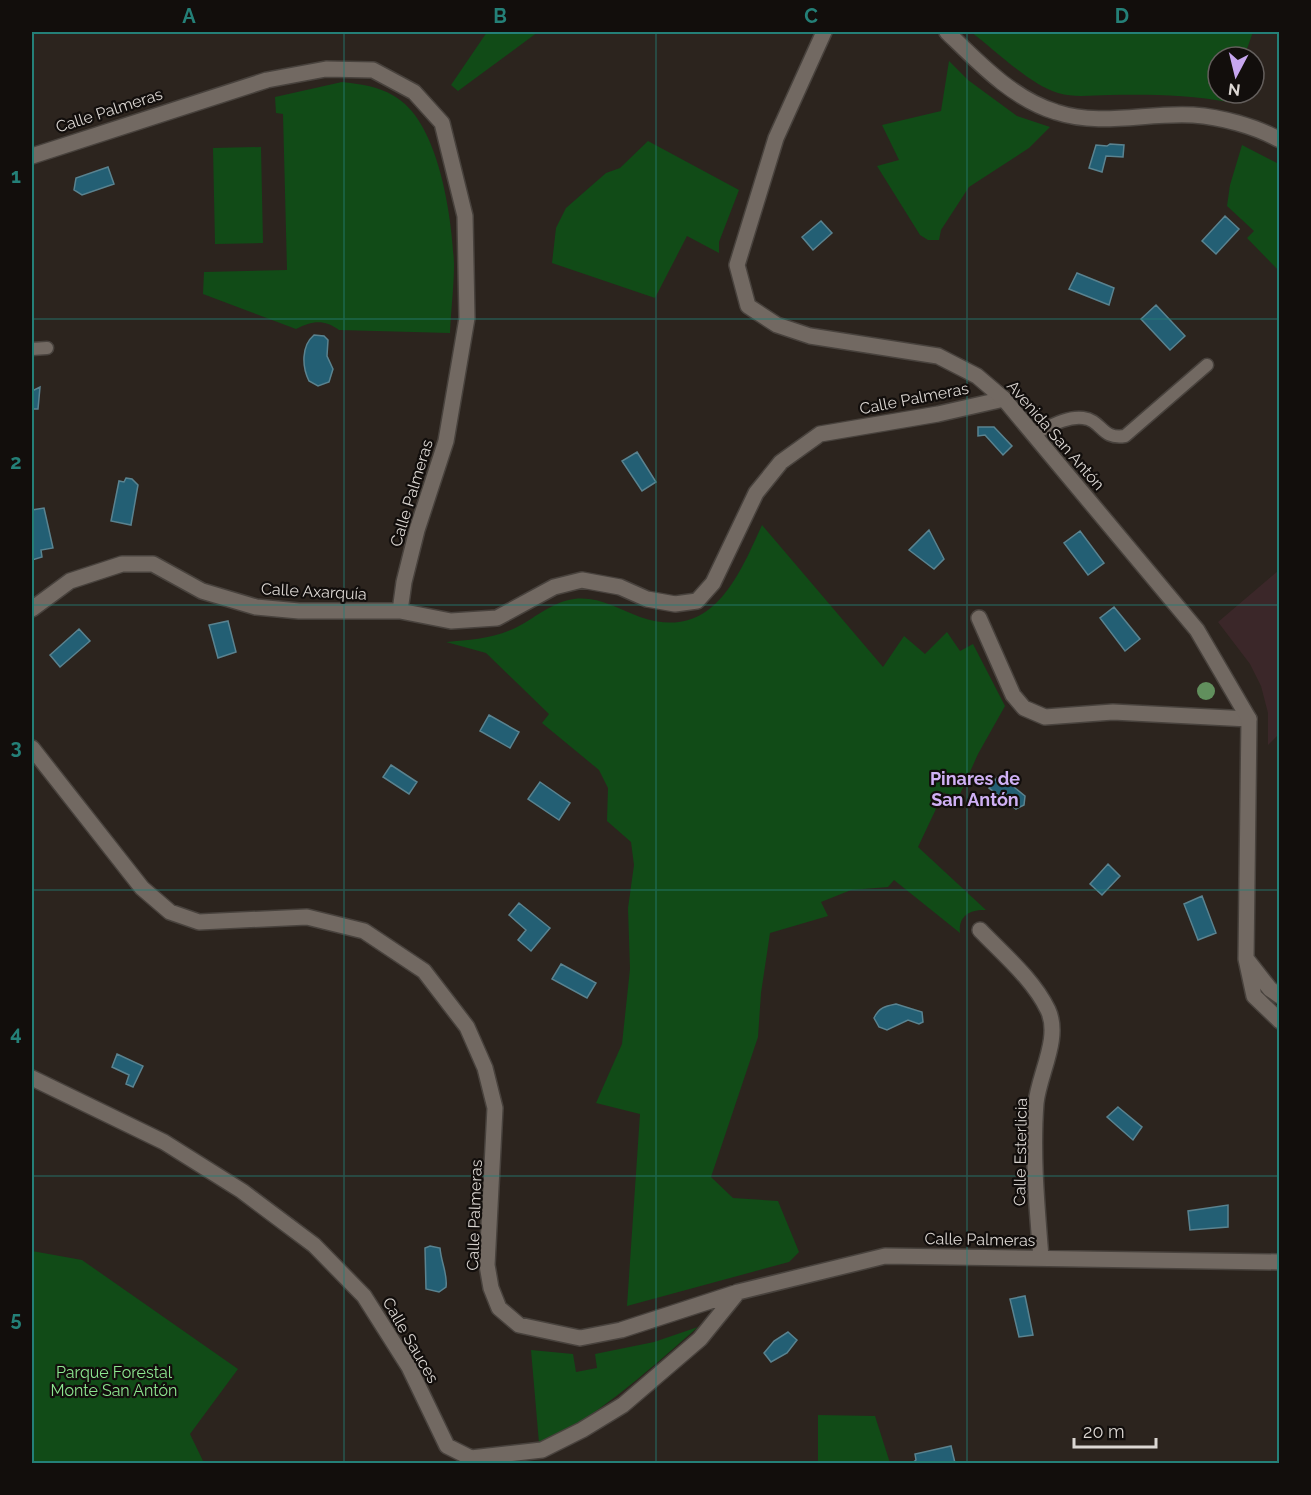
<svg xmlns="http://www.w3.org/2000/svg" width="1311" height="1495" font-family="Raleway,sans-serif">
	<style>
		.commercial { fill: #3b2729 }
		.green { fill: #114b17 }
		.water { fill: #235f74; stroke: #5a8390; stroke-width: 1.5 }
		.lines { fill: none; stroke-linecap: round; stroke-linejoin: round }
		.service-casing { stroke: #48423d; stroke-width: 15 }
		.minor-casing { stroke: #48423d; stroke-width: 18 }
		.tertiary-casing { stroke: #48423d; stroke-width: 18 }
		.service { stroke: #726962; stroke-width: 12 }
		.minor { stroke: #726962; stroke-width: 15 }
		.tertiary { stroke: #726962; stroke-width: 15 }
		.tree { fill: #618f5d }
		.grid { fill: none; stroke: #248078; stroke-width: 1.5; stroke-opacity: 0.55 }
		.labels { text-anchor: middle; stroke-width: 4.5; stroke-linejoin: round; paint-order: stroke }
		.street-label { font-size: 16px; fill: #dcd7d3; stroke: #120e0c }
		.park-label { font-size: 16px; fill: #8de690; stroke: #120e0c }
		.neighbourhood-label { font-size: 18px; font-weight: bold; fill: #cfb0f4; stroke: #120e0c }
		.neatline { fill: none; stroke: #248078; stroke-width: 2 }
		.grid-label { font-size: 20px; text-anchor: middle; font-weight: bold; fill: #248078 }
	</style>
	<rect width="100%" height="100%" fill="#2c241e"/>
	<!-- commercial -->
	<path class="commercial" d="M1279,570V734L1268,745V713L1261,686L1250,664L1218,622Z"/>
	<!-- green -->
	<path class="green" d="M487,32H538L458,91L451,85Z
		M971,32H1253L1244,57H1218V93H1232L1229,102C1190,95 1149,94 1109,95C1092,95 1075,98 1058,93C1030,85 995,50 971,32Z
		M949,61L968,80L1017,116L1050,127L1029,148L969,187L941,230L939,240H928L920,235L877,166L899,160L882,125L941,111Z
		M342,82C360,84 378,86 394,96C439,121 452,217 454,264C454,286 451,310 450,333L339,330C323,319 313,321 296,329L203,294L204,272L287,270L283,114L276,113L275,97Z
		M648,141L739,190L719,242V253L687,236L655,298L552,263L556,228L566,208L606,173L620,168Z
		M1242,145L1279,164V271L1247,238L1254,231L1227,206L1230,185Z
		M261,147L263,243L215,244L213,148Z
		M762,525L883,667L904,636L925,654L947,632L960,651L973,644L1005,706L978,754L956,803L944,792L918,847L986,910C970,909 958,916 960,933L894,880L888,887L851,890L821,902L828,916L770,933L761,993L758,1037L711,1177L733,1198L778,1201L799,1252L789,1262L627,1306L640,1114L596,1103L622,1044L630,969L628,908L634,865L631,842L607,821L608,788L599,770L542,723L549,714L486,653L446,642C469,640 491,639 513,629C533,620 551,602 574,599C599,596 618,609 640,617C712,642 738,578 762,525Z
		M32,1251L82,1260L238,1369L190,1434L204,1463H32Z
		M698,1327C658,1362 588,1426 539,1443L531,1350L573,1354L576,1372L597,1368L595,1354L654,1342Z
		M818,1415L875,1416L890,1463H818Z"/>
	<!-- water -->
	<path class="water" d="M1110,144L1124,145L1123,157L1106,156L1102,172L1089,168L1096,145L1107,146Z
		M108,167L114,184L82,195L74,190L76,178Z
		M1225,216L1239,229L1216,254L1202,241Z
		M821,221L832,233L813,250L802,237Z
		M1077,273L1114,288L1109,305L1069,289Z
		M1156,305L1185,336L1170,350L1141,319Z
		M314,335L324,336L328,340L327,356L333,369L329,382L318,386L309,381C302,367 301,346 314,335Z
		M40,387L38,409H32V391Z
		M978,427H994L1012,446L1003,455L985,435L978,436Z
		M637,452L656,482L642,491L622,461Z
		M126,478L132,479L138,485L131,525L111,521L119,481L124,482Z
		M44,508L53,548L41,550L42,557L32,560V510Z
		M929,530L944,559L934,569L909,550Z
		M1080,531L1104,563L1088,575L1064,543Z
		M1114,607L1140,639L1125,651L1100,618Z
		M228,621L236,652L218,658L209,625Z
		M79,629L90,641L60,667L50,655Z
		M489,715L519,732L510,748L480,731Z
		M391,765L417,782L409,794L383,777Z
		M999,775L1025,796L1024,805L1016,809L989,788Z
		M540,782L570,803L559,820L528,799Z
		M1108,864L1120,876L1102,895L1090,884Z
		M1202,896L1216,933L1198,940L1184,904Z
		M519,903L550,928L531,951L518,940L526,930L509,915Z
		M561,964L596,983L587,998L552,979Z
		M896,1004L922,1012L923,1022L919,1024L908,1020L887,1030L879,1027L874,1018C879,1007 886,1006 896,1004Z
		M117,1054L143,1066L133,1087L126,1084L129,1075L112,1067Z
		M1118,1107L1142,1127L1133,1140L1107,1117Z
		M1228,1205V1227L1190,1230L1188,1211Z
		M430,1246L440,1248C441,1262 448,1275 446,1287L439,1292L426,1289L425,1248Z
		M1025,1296L1033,1335L1019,1337L1010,1299Z
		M788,1332L797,1340L787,1353L771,1362L764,1353L774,1341Z
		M951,1446L955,1463H912L916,1460L915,1454Z"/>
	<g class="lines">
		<!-- service casing -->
		<g class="service-casing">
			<path id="service" d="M32,349L47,348
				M1034,434C1049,427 1066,416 1083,418C1102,420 1101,440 1125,436L1207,365"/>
		</g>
		<!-- minor casing -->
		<g class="minor-casing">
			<path id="minor" d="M947,32C979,63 1013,99 1056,112C1101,127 1148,112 1193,115C1221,117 1255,126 1280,140
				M32,156L267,80L326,69L373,70L414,92L442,123L465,216L467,318L446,441L417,530L404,582L400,611L451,621L497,618L554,587L582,580L620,587L647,599L675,604L697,601L713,583L756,493L781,462L820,434L938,414L1004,399
				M32,609L70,581L122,564H153L202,591L256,607L299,611H400
				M979,618L1013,695L1024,708L1045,717L1113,712L1249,719
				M32,748L142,888L170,912L199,922L307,917L364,931L424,971L467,1027L485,1068L495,1108L487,1265L491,1288L499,1308L519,1325L580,1338L621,1330L738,1292L885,1256L1280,1262
				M980,930C1003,954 1033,979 1048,1010C1061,1038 1039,1074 1036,1103C1032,1154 1037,1207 1041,1258
				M32,1078L164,1142L242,1191L314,1245L364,1296L409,1367L447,1446L471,1458L542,1450L582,1430L623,1405L700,1339L738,1292"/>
		</g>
		<!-- tertiary casing -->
		<g class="tertiary-casing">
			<path id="tertiary" d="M824,32L776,138L737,265L748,306L777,325L810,336L938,356L977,376L1004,399L1197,630L1249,719L1246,959L1254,996L1280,1021
				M1248,961L1270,989L1280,996"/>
		</g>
		<!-- service -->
		<use href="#service" class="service"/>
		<!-- minor -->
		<use href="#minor" class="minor"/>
		<!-- tertiary -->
		<use href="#tertiary" class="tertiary"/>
	</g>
	<!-- trees -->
	<circle class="tree" cx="1206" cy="691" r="9"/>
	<!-- grid -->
	<path class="grid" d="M344,32V1464M656,32V1464M967,32V1464M32,319H1280M32,605H1280M32,890H1280M32,1176H1280"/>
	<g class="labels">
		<!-- street labels -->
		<g class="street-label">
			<text transform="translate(109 110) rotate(-18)" y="6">Calle Palmeras</text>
			<text transform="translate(914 398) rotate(-11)" y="6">Calle Palmeras</text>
			<text transform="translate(1056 435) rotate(49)" y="6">Avenida San Antón</text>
			<text transform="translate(411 493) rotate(-73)" y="6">Calle Palmeras</text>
			<text transform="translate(314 591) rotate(3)" y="6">Calle Axarquía</text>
			<text transform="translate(1020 1152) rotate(-89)" y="6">Calle Esterlicia</text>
			<text transform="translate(474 1215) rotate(-88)" y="6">Calle Palmeras</text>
			<text transform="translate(980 1239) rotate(1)" y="6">Calle Palmeras</text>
			<text transform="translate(411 1340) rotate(60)" y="6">Calle Sauces</text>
		</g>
		<!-- park labels -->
		<g class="park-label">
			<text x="114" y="1378">Parque Forestal<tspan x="114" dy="18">Monte San Antón</tspan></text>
		</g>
		<!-- neighbourhood labels -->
		<g class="neighbourhood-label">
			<text x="975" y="785">Pinares de<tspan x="975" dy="21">San Antón</tspan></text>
		</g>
	</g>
	<!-- border -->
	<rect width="1311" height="1495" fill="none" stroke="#120e0c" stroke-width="66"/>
	<!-- north arrow -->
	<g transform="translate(1236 75) rotate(187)"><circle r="28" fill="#120e0c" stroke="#635e5c" stroke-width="1.5"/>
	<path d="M0-4.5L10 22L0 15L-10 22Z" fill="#c7a6ef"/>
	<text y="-9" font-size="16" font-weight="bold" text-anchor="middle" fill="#dcd7d3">N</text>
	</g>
	<!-- scale -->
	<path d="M1074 1438v9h82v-9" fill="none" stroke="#dcd7d3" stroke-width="3"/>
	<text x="1083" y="1438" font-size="18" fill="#dcd7d3" stroke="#120e0c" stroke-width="4.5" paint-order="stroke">20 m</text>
	<rect x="33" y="33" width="1245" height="1429" class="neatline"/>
	<g class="grid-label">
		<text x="189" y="23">A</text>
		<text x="500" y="23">B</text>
		<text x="811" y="23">C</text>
		<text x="1122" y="23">D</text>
		<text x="16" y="183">1</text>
		<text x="16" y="469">2</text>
		<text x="16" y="754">3</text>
		<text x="16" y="1040">4</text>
		<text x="16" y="1326">5</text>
	</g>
</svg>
